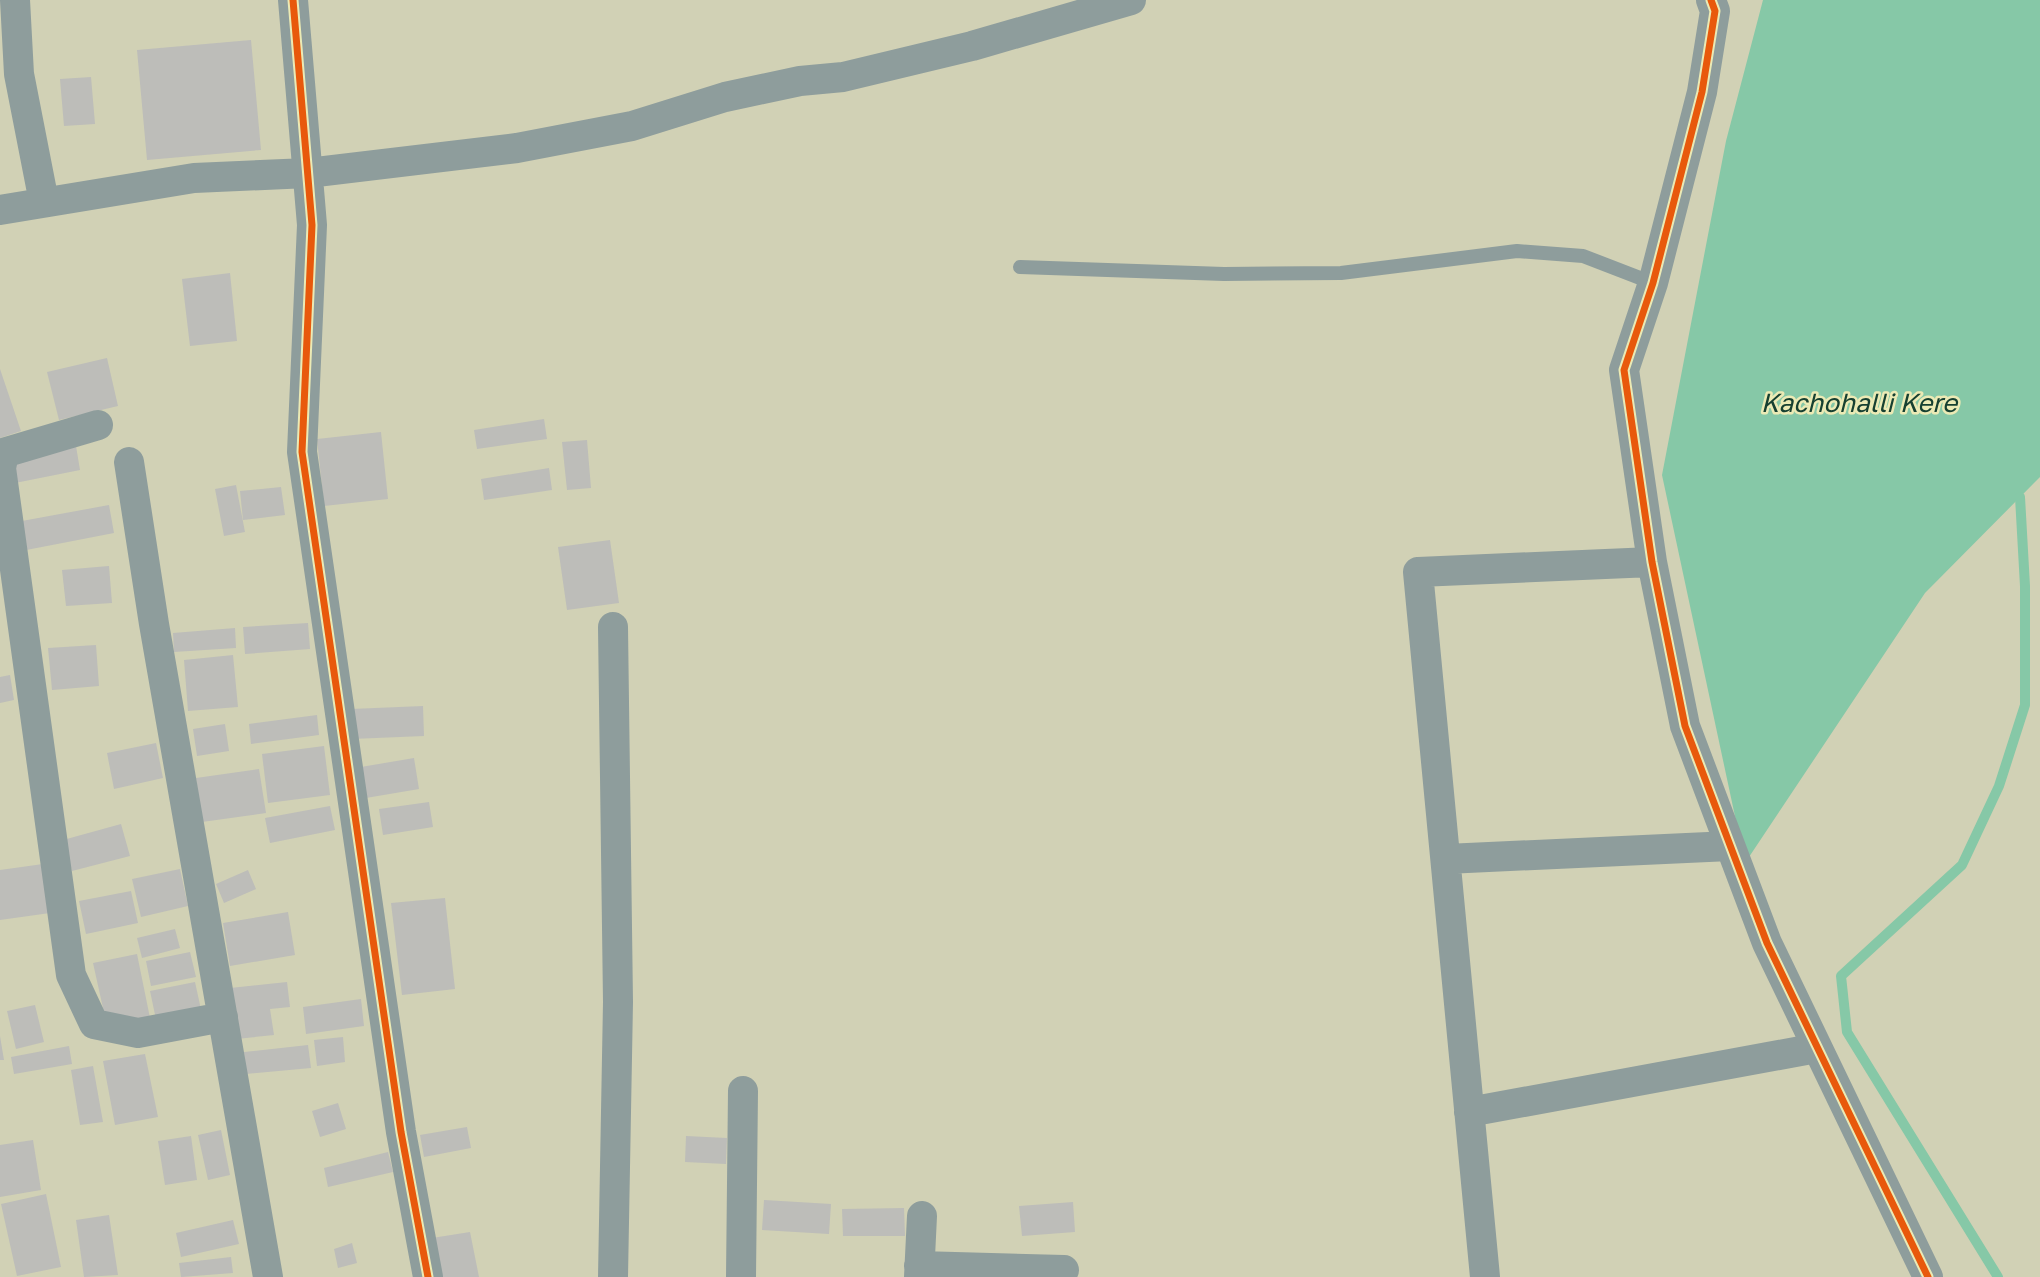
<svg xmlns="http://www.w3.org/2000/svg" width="2040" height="1277" font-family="'Golos Text',sans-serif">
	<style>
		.water { fill: #86c8a7 }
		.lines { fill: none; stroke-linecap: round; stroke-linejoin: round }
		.stream { stroke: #86c8a7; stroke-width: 10 }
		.building { fill: #bdbdb9 }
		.service { stroke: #8e9d9c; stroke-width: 14 }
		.minor { stroke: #8e9d9c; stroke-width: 30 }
		.cycleway-casing { stroke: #ebeab5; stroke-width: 11 }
		.cycleway { stroke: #e8590c; stroke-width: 7 }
		.labels { text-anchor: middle; stroke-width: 5; stroke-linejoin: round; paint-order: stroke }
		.water-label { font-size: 26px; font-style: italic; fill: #164031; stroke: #ebeab5 }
	</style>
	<rect width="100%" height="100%" fill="#d1d1b5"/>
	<!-- water -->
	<path class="water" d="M1763,0H2040V477L1925,593L1745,863L1662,475L1726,141Z"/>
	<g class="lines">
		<!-- stream -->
		<path class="stream" d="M1998,1277L1847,1032L1841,976L1962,865L1999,786L2025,705V586L2020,497"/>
	</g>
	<!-- building -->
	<path class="building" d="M251,40L261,150L147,160L137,50Z
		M91,77L95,124L64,126L60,79Z
		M230,273L237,341L190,346L182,279Z
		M107,358L118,406L59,420L47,372Z
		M0,369L21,431L0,438Z
		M544,419L547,439L477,449L474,430Z
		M381,432L388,499L324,506L317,439Z
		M587,440L591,488L567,490L562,442Z
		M76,446L80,470L15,483L10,459Z
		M549,468L552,490L484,500L481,479Z
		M236,485L245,532L224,536L215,489Z
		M281,487L285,515L243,520L240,491Z
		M109,505L114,533L16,552L11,523Z
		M610,540L619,603L567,610L558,547Z
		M109,566L112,603L66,606L62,570Z
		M308,623L310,649L245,654L243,627Z
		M235,628L236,648L174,652L173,633Z
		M96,645L99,686L52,690L48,648Z
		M233,655L238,707L188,711L184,660Z
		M10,675L14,700L0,703V677Z
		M423,706L424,736L352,739L351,709Z
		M317,715L319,735L251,744L249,724Z
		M225,724L229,751L197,756L193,729Z
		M156,743L163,778L114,789L107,753Z
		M324,746L330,795L268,803L262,754Z
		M414,758L419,789L366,798L361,767Z
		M259,769L266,813L202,822L196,778Z
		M429,802L433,827L383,835L379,809Z
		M330,806L335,830L270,843L265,818Z
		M121,824L130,856L72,871L63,840Z
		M43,864L50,913L0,920V870Z
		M180,869L188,906L141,917L132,879Z
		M248,870L256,889L224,903L216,884Z
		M131,891L138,923L86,934L79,901Z
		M445,898L455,989L402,995L391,903Z
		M288,912L295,955L230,966L223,923Z
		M175,929L180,948L142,958L137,938Z
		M190,952L196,977L151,986L146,961Z
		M137,954L150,1018L107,1026L93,963Z
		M195,982L202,1014L157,1024L150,991Z
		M287,982L290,1007L270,1009L274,1035L236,1039L230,988Z
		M361,999L364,1026L306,1034L303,1007Z
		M35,1005L44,1042L16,1049L7,1011Z
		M0,1036L4,1060H0Z
		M343,1037L345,1062L317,1066L314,1040Z
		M308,1045L311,1068L246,1074L244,1052Z
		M69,1046L72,1064L14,1074L11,1057Z
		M145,1054L158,1117L115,1125L103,1061Z
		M93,1066L103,1122L80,1125L71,1070Z
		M338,1103L346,1129L320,1137L312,1111Z
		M467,1127L471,1148L424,1157L420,1135Z
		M221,1130L230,1175L208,1180L198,1135Z
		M191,1136L197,1180L165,1185L158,1141Z
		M686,1136L727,1138L726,1164L685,1162Z
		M33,1140L41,1190L0,1197V1145Z
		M388,1152L393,1172L328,1187L324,1168Z
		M46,1194L61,1267L17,1276L1,1204Z
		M764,1200L831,1204L829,1234L762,1230Z
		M1073,1202L1075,1232L1022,1236L1019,1206Z
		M904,1208L905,1236H843L842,1209Z
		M109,1215L118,1275L84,1277L76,1220Z
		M233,1220L239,1244L181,1257L176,1233Z
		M470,1232L479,1277H439L432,1238Z
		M352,1243L357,1263L338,1268L334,1249Z
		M231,1257L233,1273L181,1277L179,1263Z"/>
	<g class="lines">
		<!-- service -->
		<path class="service" d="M1020,267L1224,274L1341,273L1517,251L1583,256L1653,283"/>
		<!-- minor -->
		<path class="minor" d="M15,0L19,74L44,202
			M293,0L312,225L302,452L401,1132L428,1277
			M1711,0L1715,11L1702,92L1653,283L1624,370L1652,562L1685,726L1767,943L1928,1277
			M0,210L194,178L308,173L517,148L632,126L725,97L800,81L843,77L972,46L1131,0
			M4,453L1,468L71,975L94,1024L138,1033L223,1017
			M0,454L98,425
			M129,462L154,624L268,1277
			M613,627L618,1002L613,1277
			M1446,859L1730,846
			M1469,1112L1817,1048
			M919,1266L1064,1270
			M741,1277L743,1091
			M919,1277L922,1216
			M1485,1277L1418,572L1652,562"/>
		<!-- cycleway casing -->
		<g class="cycleway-casing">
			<path id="cycleway" d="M293,0L312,225L302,452L401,1132L428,1277
				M1711,0L1715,11L1702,92L1653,283L1624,370L1652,562L1685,726L1767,943L1928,1277"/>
		</g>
		<!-- cycleway -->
		<use href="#cycleway" class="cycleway"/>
	</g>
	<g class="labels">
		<!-- water labels -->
		<g class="water-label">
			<text x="1859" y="412">Kachohalli Kere</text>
		</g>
	</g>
</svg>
